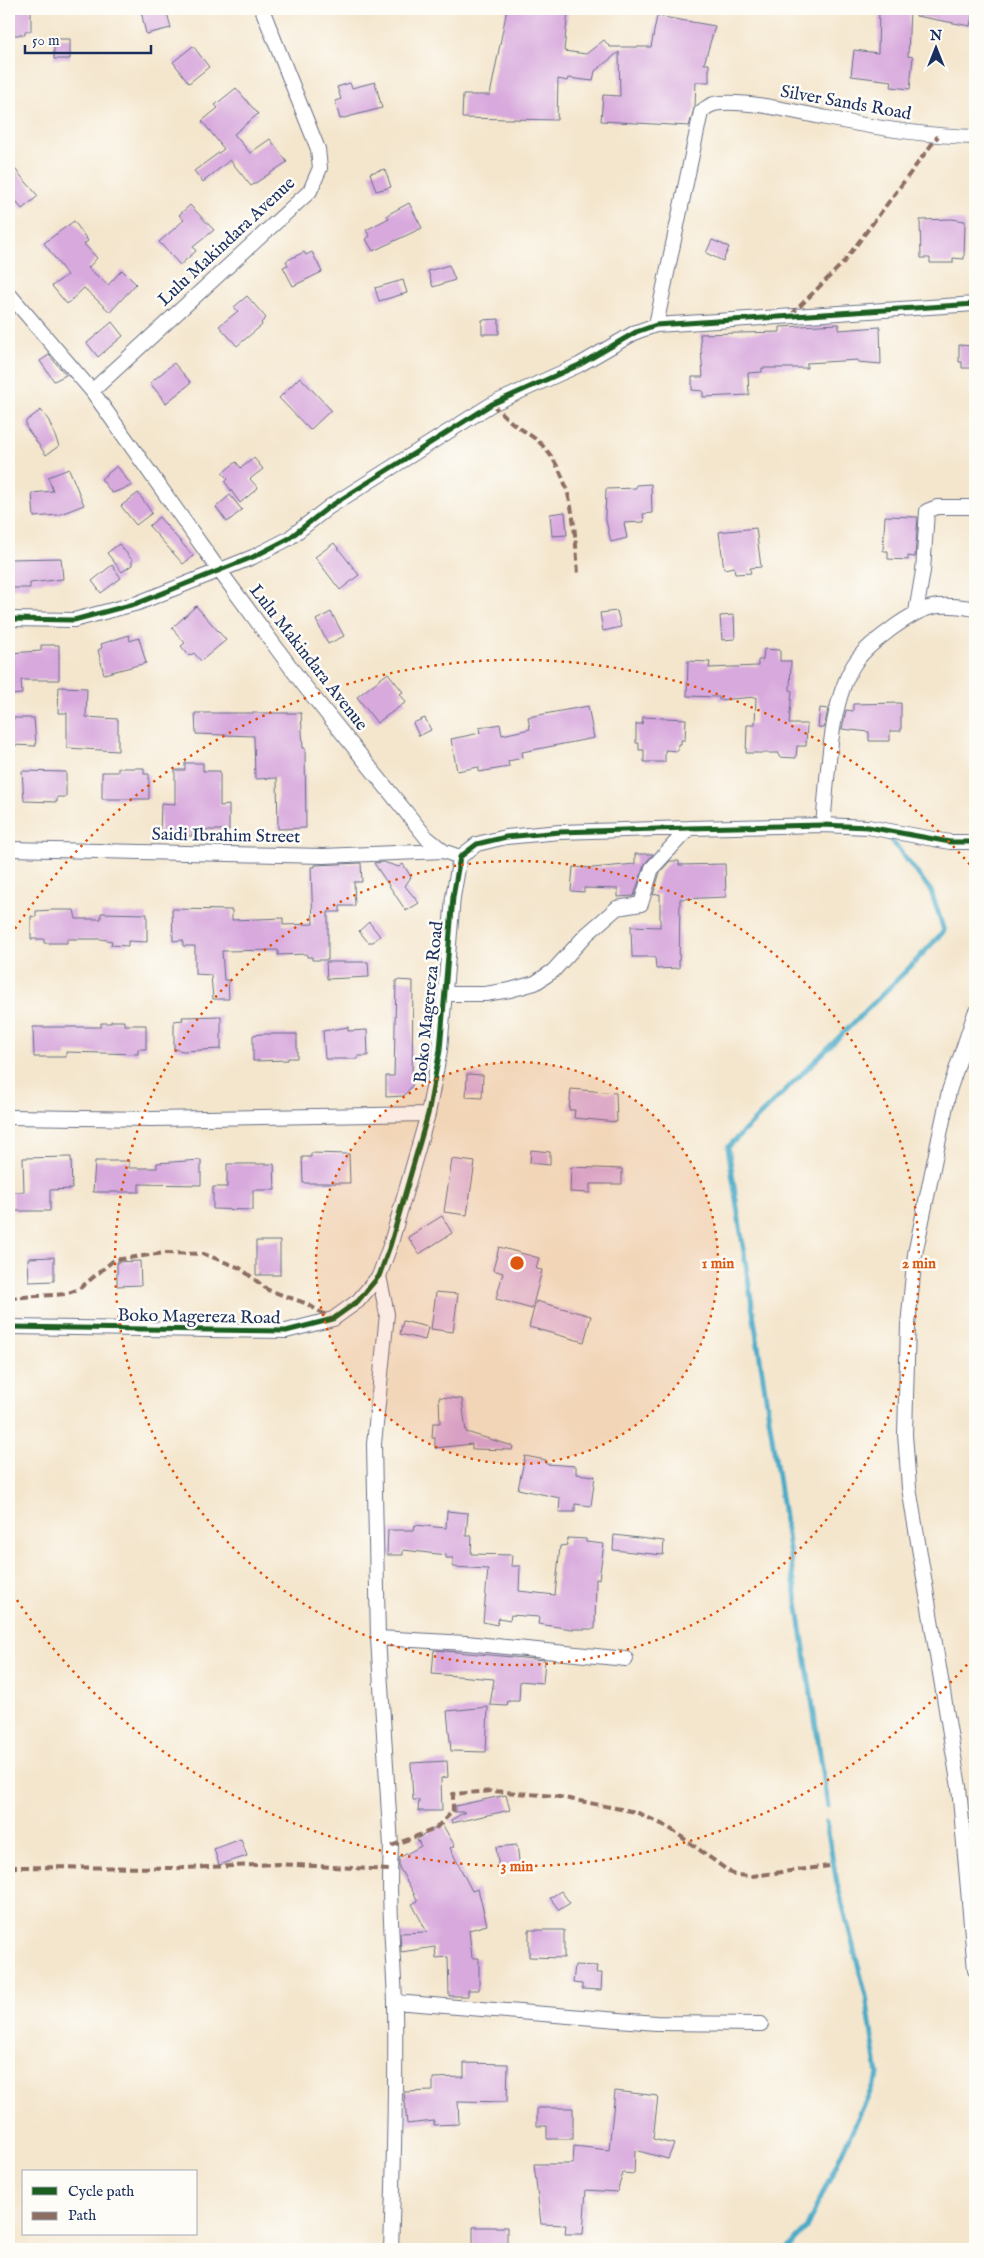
<svg xmlns="http://www.w3.org/2000/svg" width="984" height="2258" font-family="'IM FELL English',serif">
	<style>
		.lines { fill: none; stroke-linecap: round; stroke-linejoin: round }
		.stream { stroke: #49aac8; stroke-width: 5 }
		.building { fill: #d8a9dd }
		.minor-casing { stroke: #676f85; stroke-width: 16 }
		.minor { stroke: #fff; stroke-width: 14 }
		.quiet { stroke: #8d6e63; stroke-width: 4; stroke-dasharray: 8 4; stroke-linecap: butt }
		.cycleway-casing { stroke: #fdfcf7; stroke-width: 8 }
		.cycleway { stroke: #1b5e20; stroke-width: 5 }
		.ring { fill: none; stroke: #de5710; stroke-width: 2.5; stroke-dasharray: 2.5 5 }
		.labels { text-anchor: middle; stroke-width: 5; stroke-linejoin: round; paint-order: stroke }
		.street-label { font-size: 18px; fill: #1b2f5e; stroke: #fdfcf7 }
		.centre { fill: #de5710; stroke: #fdfcf7; stroke-width: 2.5 }
		.ring-label { font-size: 15px; text-anchor: middle; font-weight: bold; fill: #de5710; stroke: #fdfcf7; stroke-width: 5; stroke-linejoin: round; paint-order: stroke }
	</style>
	<rect width="100%" height="100%" fill="#fdfcf7"/>
	<filter id="ink" filterUnits="userSpaceOnUse"><feTurbulence type="fractalNoise" baseFrequency=".02" numOctaves="2"/><feDisplacementMap in="SourceGraphic" scale="10" xChannelSelector="R" yChannelSelector="G"/><feConvolveMatrix kernelMatrix="1 2 1 2 8 2 1 2 1" color-interpolation-filters="sRGB"/></filter>
	<filter id="wash" filterUnits="userSpaceOnUse"><feTurbulence type="fractalNoise" baseFrequency=".0096" numOctaves="4" result="noise"/><feDisplacementMap in="SourceGraphic" scale="20" xChannelSelector="R" yChannelSelector="G"/><feGaussianBlur stdDeviation="1.12" result="paint"/><feColorMatrix in="noise" values="0 0 0 0 0 0 0 0 0 0 0 0 0 0 0 0 0 1.4 0 .05"/><feComposite in="paint" operator="in"/></filter>
	<g filter="url(#wash)">
		<rect width="100%" height="100%" fill="#f4e6cd"/>
		<g class="lines">
			<!-- stream -->
			<path class="stream" d="M828,1806L728,1147L913,964L944,931L931,891L886,833
				M787,2249L806,2229L878,2075L866,1996L837,1883L826,1822"/>
		</g>
		<g id="blocks">
			<!-- building -->
			<path class="building" d="M9,9H31V31H25V35H11V29H9Z
				M149,9H166L171,28L146,34L141,11Z
				M507,9L568,10L564,51L586,54L604,40L610,47H651L657,16L715,26L704,64H709V82H696L695,106L689,126L601,121L603,95L620,96L619,52L595,71L593,81L568,78L567,81L558,79L557,120L462,118L463,95H490Z
				M879,9H910L908,56L913,57L910,89L891,87L892,81L851,76L854,50L878,53Z
				M917,9H971L973,12L970,26L916,16Z
				M54,39H70V59H54Z
				M193,46L209,67L189,83L173,62Z
				M375,82L382,108L340,119L335,101L341,99L337,87L350,83L352,88Z
				M236,88L258,114L234,134L250,153L270,139L287,162L251,186L230,160L203,182L194,171L224,149L202,121L218,108L215,105Z
				M9,162L38,196L22,209L9,193Z
				M385,169L391,187L376,191L370,173Z
				M409,203L422,228L373,251L366,239L370,236L366,230L389,218L387,215Z
				M190,205L214,230L193,247L196,251L180,265L159,242L184,220L179,215Z
				M952,219L965,221L964,259L953,258V263H930V258H921L920,220Z
				M74,221L88,241L84,244L97,258L88,268L108,285L122,270L136,284L110,312L84,288L67,304L52,286L67,275L44,243Z
				M712,240L729,247L723,261L706,253Z
				M304,252L306,255L312,252L322,272L293,286L283,267L288,265L286,261Z
				M449,265L455,280L433,287L428,271Z
				M403,280L407,293L379,301L375,288Z
				M247,296L266,318L261,323L262,325L237,346L219,326L238,311L234,307Z
				M499,319V334H482V320Z
				M112,322L123,336L98,357L87,343Z
				M839,324V330L880,327L881,364L858,362V360L807,363V368H762V372L748,373L749,395L703,397V391L692,390V377H703L700,334L780,332V327Z
				M959,345L975,346V368H962V362H959Z
				M49,355L66,375L54,381L40,361Z
				M174,363L191,383L166,403L150,383Z
				M300,377L331,410L310,430L279,398Z
				M41,410L49,421L59,446L46,455L26,427V421Z
				M254,458L263,469L250,479L258,488L240,503L225,482L228,479L222,473L236,462L241,468Z
				M117,466L132,486L112,493L101,479Z
				M69,469L84,505L58,515L34,517L32,493L53,491L48,477Z
				M651,484L652,513L643,514L644,522L624,523L627,538L611,542L605,516L606,489L636,488V485Z
				M138,493L152,513L136,525L121,506Z
				M230,495L242,510L227,522L216,507Z
				M565,512L567,535L552,536L550,514Z
				M885,516L918,517L915,557L908,556V560L888,559V551H883Z
				M159,517L193,556L183,564L149,526Z
				M756,528L761,567L750,568L751,573L735,574L734,567L724,569L719,532Z
				M334,543L359,575L340,590L315,557Z
				M119,544L132,560V565L122,572L107,553Z
				M61,558L63,579L30,583V588H9V559Z
				M112,565L121,578L101,593L92,581Z
				M196,606L226,640L201,661L194,653L189,656L181,646L185,643L172,628Z
				M617,611L621,627L603,631L600,613Z
				M331,612L344,636L328,644L316,620Z
				M734,615L735,639L722,640L720,616Z
				M129,635L130,641L139,638L146,663L104,674L98,650L102,648L101,644Z
				M41,645H59V680H21L22,694L9,695V653L41,651Z
				M764,649L780,650V661H791L790,690L792,691L789,724H807L806,746H797L796,758L779,757V753H746L747,725H755L756,697L719,700V697L687,696L688,661L710,662L709,668L758,666V660H763Z
				M388,673L403,692L400,694L406,702L377,723L357,697Z
				M59,687L87,688L86,717L118,719V751L67,748V713H58Z
				M901,703V731H890V741H869V732L842,729L846,710L853,711V704Z
				M588,706L594,738L522,752L523,758L508,761L509,767L479,772V767L457,771L451,739L480,733L479,728L500,724L502,735L530,729L528,717Z
				M820,708L828,709L824,728L818,727Z
				M195,713H301L303,748H305L306,828L278,829L277,778L255,779L254,736L196,734Z
				M643,717L686,719L685,740H681V744H678V751L665,750V762H644V750H639V743H636V724H642Z
				M11,718H34L36,746L11,745Z
				M425,718L431,730L419,736L413,723Z
				M185,763H203V771H220V806L229,805V830H193L192,836L160,835L161,803L175,804V770H185Z
				M118,768H144V774H149V799H102V772H118Z
				M22,771L66,772V797H57V802L24,801Z
				M635,854H653L644,865L634,896L618,897V889L584,888V892L571,891L573,867L593,868L635,864Z
				M670,861H679V865L725,864L726,897L680,899L679,968L656,969L655,957H632L631,926L660,927V894L653,895L660,872Z
				M383,862L399,867L403,864L411,877L405,886L419,903L406,911L374,863Z
				M361,863L362,882H354L355,906H340V912H328V960H312V957H307V954L278,955V950L222,951L224,980H228L229,999H213L211,975L195,974V946H183V940L173,941L172,909L232,910V920L283,918V925L313,924L311,867H315V865Z
				M52,910H74L76,919H101V913L147,914V942L128,941V946L111,945L112,941L101,939H67V943H44V939H31V916L36,917V911Z
				M369,922L380,936L373,942H368L359,931Z
				M326,962H368L369,977L327,979Z
				M396,980L413,981L412,1086L404,1096L386,1097V1076H394Z
				M221,1016V1049L183,1051L174,1049V1021L183,1020L182,1017Z
				M111,1021H124V1025H146V1049H138V1054L66,1052V1057H34L33,1027H101V1023H111Z
				M348,1027V1031L367,1030L368,1056H358V1059H325L323,1031Z
				M262,1034H297V1058H288V1060L253,1061V1035Z
				M467,1074L483,1075L482,1098L466,1097Z
				M571,1089L616,1093L617,1122L574,1118L575,1110H569Z
				M531,1150L550,1152V1165L530,1163Z
				M311,1153L349,1154L350,1183H303L302,1157H311Z
				M71,1157L72,1189L50,1190V1211H13V1192H24L23,1158Z
				M452,1159L475,1162L467,1215L444,1212Z
				M201,1160V1185L139,1184V1192H93L95,1161H129V1168H157V1163Z
				M227,1164H274L275,1190H253V1210L213,1209V1187H227Z
				M571,1167L622,1169V1184H590V1193L570,1192Z
				M442,1216L452,1233L419,1254L408,1237Z
				M256,1241H280V1275H256Z
				M499,1247L539,1258L536,1269L542,1270L532,1309L496,1299L503,1273L493,1270Z
				M54,1257V1281L29,1282L28,1258Z
				M140,1261L141,1285L117,1286V1262Z
				M436,1292L458,1294L453,1332L431,1329Z
				M536,1301L591,1316L584,1342L529,1327Z
				M403,1321L428,1327L425,1340L400,1334Z
				M439,1397L462,1399L466,1432L513,1446L512,1450L472,1449V1444L435,1448V1438H432L433,1423H440Z
				M525,1456L546,1460V1464L576,1466V1474L595,1476L591,1506L575,1504V1512H559L560,1498L518,1489Z
				M447,1511L468,1513L466,1536H472L471,1554L512,1555L511,1566H520L519,1591L555,1595L560,1546L567,1545L568,1538L586,1539V1542L604,1544L599,1579H596L595,1629H572L538,1624L539,1617L511,1615L510,1620L499,1618L497,1625L483,1622L488,1569L453,1567V1558H446V1555L403,1550V1555H387L388,1530H414L415,1525L446,1528Z
				M614,1535L664,1541L663,1555L613,1550Z
				M434,1650L545,1660L543,1683L520,1681L519,1701H508L507,1706L490,1705L494,1679L432,1674Z
				M488,1707L486,1752L451,1751L447,1711Z
				M447,1761L448,1777L441,1778L442,1811H418L419,1800H413L411,1763Z
				M506,1795L510,1810L452,1823L451,1820L465,1812H455V1806Z
				M442,1824L455,1846L450,1848L472,1891L478,1889L487,1925L469,1930L472,1958H479V1990H468V1996H449L448,1957L436,1958L435,1947L401,1952L400,1933L427,1932L412,1904L418,1901L399,1867V1858L421,1846L417,1839Z
				M241,1839L247,1856L219,1865L214,1849Z
				M517,1845L520,1868L499,1870L496,1847Z
				M561,1891L570,1903L559,1910L550,1898Z
				M529,1930H564V1958L529,1957Z
				M575,1965L597,1966L596,1973H602L601,1990L582,1989V1984L573,1983Z
				M464,2063L508,2064L507,2102L458,2101L459,2124L434,2125V2121L407,2124L404,2092L433,2091V2078L464,2077Z
				M615,2091L658,2096L653,2139L674,2144L668,2159L635,2150L634,2174L623,2173L617,2192L586,2190L583,2234H565L566,2225L541,2224L534,2164H573L574,2146L609,2150Z
				M537,2108H573V2139H547V2126H537Z
				M473,2227H507V2249H473Z"/>
		</g>
	</g>
	<g filter="url(#ink)">
		<use href="#blocks" fill-opacity="0" stroke="#676f85" stroke-width="1"/>
		<g class="lines">
			<!-- minor casing -->
			<g class="minor-casing">
				<path id="minor" d="M9,294L92,391L219,570L303,684L426,837L443,851L460,857
					M656,325L701,112C707,107 712,103 721,103C754,101 794,112 827,118C876,128 925,136 975,137
					M92,391L310,191L320,168L318,149L262,9
					M916,612L923,571L927,511L937,507H975
					M9,619L74,620L138,603L253,557L288,539L329,507L492,404L579,365L636,332L656,325L975,304
					M823,825C828,778 829,698 857,660C867,646 881,637 894,627C925,605 937,602 975,609
					M9,849L323,856L443,851
					M444,994H485L510,990L535,983L553,971L587,934L617,908L641,904L652,868L689,828
					M975,1013L949,1091L915,1254L908,1325L905,1434L909,1488L959,1787L975,1970
					M9,1117L152,1119L428,1114
					M379,1276L387,1314L374,1444L378,1638L391,1846C388,1898 393,1950 395,2002C396,2084 394,2167 391,2249
					M9,1327L286,1331L333,1319L358,1301L379,1276L390,1246L428,1114L440,1050L453,897L460,857L477,844L506,837L560,832L689,828L823,825L868,827L950,842H975
					M378,1638L466,1643L626,1659
					M395,2002L656,2023L761,2024"/>
			</g>
			<!-- minor -->
			<use href="#minor" class="minor"/>
			<!-- quiet -->
			<path class="quiet" d="M791,315L843,263L938,136
				M492,404C497,409 503,415 509,420C519,429 533,435 543,446C574,480 575,531 578,575
				M9,1298L66,1294L79,1289L114,1260L164,1253L204,1254L240,1268L268,1290L305,1303L333,1319
				M391,1846L435,1829L453,1811V1794L493,1791L554,1796L636,1812L668,1827L734,1875L752,1876L829,1866
				M9,1867L186,1868L277,1864L390,1870"/>
			<!-- cycleway casing -->
			<g class="cycleway-casing">
				<path id="cycleway" d="M9,619L74,620L138,603L253,557L288,539L329,507L492,404L579,365L636,332L656,325L975,304
					M9,1327L286,1331L333,1319L358,1301L379,1276L390,1246L428,1114L440,1050L453,897L460,857L477,844L506,837L560,832L689,828L823,825L868,827L950,842H975"/>
			</g>
			<!-- cycleway -->
			<use href="#cycleway" class="cycleway"/>
		</g>
	</g>
	<!-- distance rings -->
	<circle cx="517" cy="1263" r="201" fill="#de5710" fill-opacity=".12"/>
	<g class="ring">
		<circle cx="517" cy="1263" r="201"/>
		<circle cx="517" cy="1263" r="402"/>
		<path d="M972 1659A603 603 0 0 1 11 1591M11 935A603 603 0 0 1 972 867"/>
	</g>
	<g class="labels">
		<!-- street labels -->
		<g class="street-label">
			<text transform="translate(846 102) rotate(10)" y="6">Silver Sands Road</text>
			<text transform="translate(226 241) rotate(-43)" y="6">Lulu Makindara Avenue</text>
			<text transform="translate(309 657) rotate(52)" y="6">Lulu Makindara Avenue</text>
			<text transform="translate(226 835) rotate(1)" y="6">Saidi Ibrahim Street</text>
			<text transform="translate(428 1002) rotate(-84)" y="6">Boko Magereza Road</text>
			<text transform="translate(199 1316) rotate(1)" y="6">Boko Magereza Road</text>
		</g>
	</g>
	<circle cx="517" cy="1263" r="8" class="centre"/>
	<g class="ring-label">
		<text x="718" y="1268">1 min</text>
		<text x="919" y="1268">2 min</text>
		<text x="517" y="1871">3 min</text>
	</g>
	<!-- margin -->
	<rect width="984" height="2258" fill="none" stroke="#fdfcf7" stroke-width="30"/>
	<!-- legend -->
	<rect x="22" y="2170" width="175" height="65" fill="#fdfcf7" stroke="#a3aaba"/>
	<rect x="32" y="2187" width="25" height="8" fill="#1b5e20" stroke="#a3aaba"/>
	<text x="68" y="2196" font-size="15" fill="#1b2f5e">Cycle path</text>
	<rect x="32" y="2212" width="25" height="8" fill="#8d6e63" stroke="#a3aaba"/>
	<text x="68" y="2220" font-size="15" fill="#1b2f5e">Path</text>
	<!-- north arrow -->
	<g transform="translate(936 48)" stroke="#fdfcf7" stroke-width="4" paint-order="stroke">
	<path d="M0-4L9 19L0 12L-9 19Z" fill="#1b2f5e"/>
	<text y="-8" font-size="14" font-weight="bold" text-anchor="middle" fill="#1b2f5e">N</text>
	</g>
	<!-- scale -->
	<path d="M25 45v8h126v-8" fill="none" stroke="#1b2f5e" stroke-width="2.5"/>
	<text x="32" y="45" font-size="15" fill="#1b2f5e" stroke="#fdfcf7" stroke-width="4" paint-order="stroke">50 m</text>
</svg>
